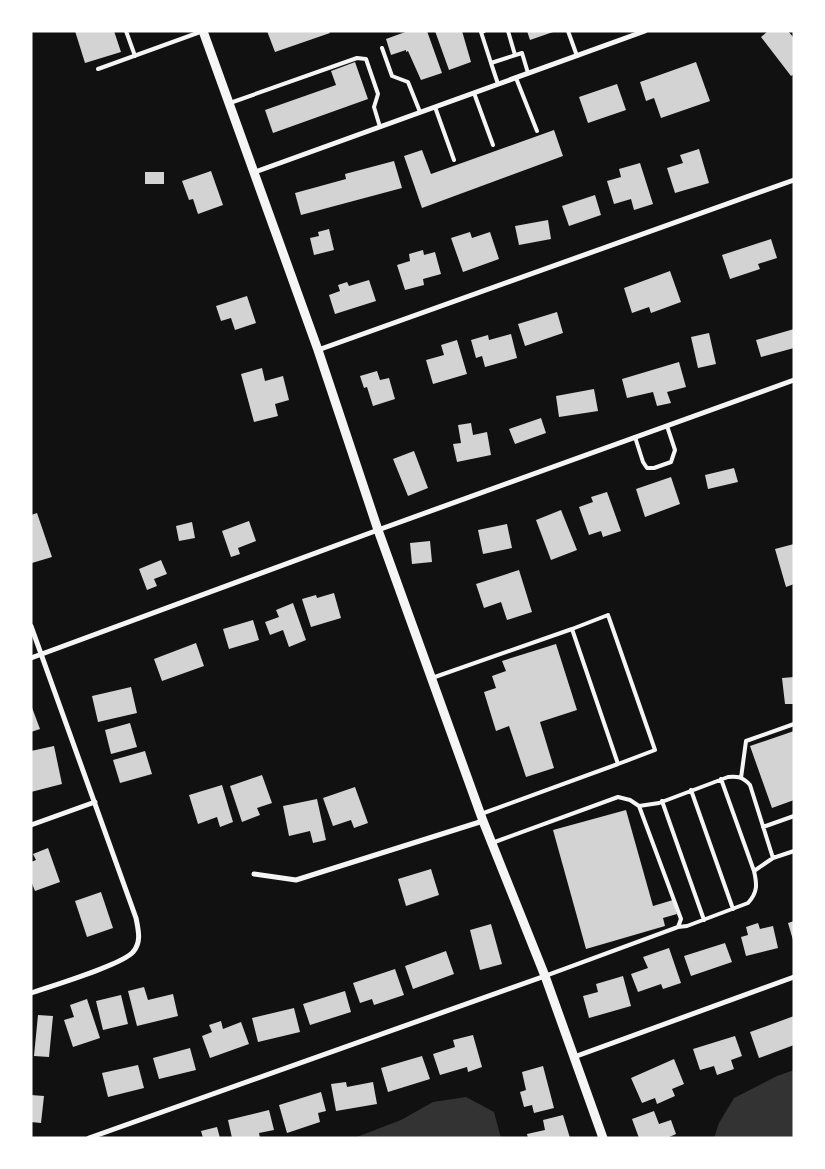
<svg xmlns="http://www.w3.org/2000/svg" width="825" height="1169" font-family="'Exo 2',sans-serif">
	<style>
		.water { fill: #333 }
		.building { fill: #d3d3d3 }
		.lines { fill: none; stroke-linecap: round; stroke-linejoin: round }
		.service { stroke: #f5f5f5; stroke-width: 4 }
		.minor { stroke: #f5f5f5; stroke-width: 5 }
		.tertiary { stroke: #f5f5f5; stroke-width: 9 }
	</style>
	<rect width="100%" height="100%" fill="#111"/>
	<!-- water -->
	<path class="water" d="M794,1070V1138H714L719,1123L734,1098L777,1076Z
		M466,1097L494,1112L501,1138H354L401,1120L433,1102Z"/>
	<!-- building -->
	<path class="building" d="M75,31H114L121,52L85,63Z
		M267,31H329L330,33L275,52Z
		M408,31H427L442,73L421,80L408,51L406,52V50L391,55L386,39Z
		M435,31H462L471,62L449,70Z
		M527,31H553V32L530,40Z
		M768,31H788L794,38V74L791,76L761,37Z
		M355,62L368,99L273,133L265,110L336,85L331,71Z
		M696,62L710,101L661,118L654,98L646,101L640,82Z
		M617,84L626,110L588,123L579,97Z
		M554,130L563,156L422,208L404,156L422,150L431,174Z
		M699,149L709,183L675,193L667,168L683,163L680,155Z
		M394,161L402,188L301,215L295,193L346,179L345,174Z
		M640,163L653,204L634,210L631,199L614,204L607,181L621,177L619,169Z
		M211,171L223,205L198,214L193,199L189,200L182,181Z
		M145,172H164V184H145Z
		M595,195L601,215L569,226L562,206Z
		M548,220L551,239L519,245L515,226Z
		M329,229L334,250L314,255L310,238L319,236L318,232Z
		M470,232L472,238L490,232L499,259L463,272L451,238Z
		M771,239L777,258L758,264L760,269L730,279L722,255Z
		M423,250L424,255L435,252L441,274L423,279L424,285L405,290L397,265L410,261L409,254Z
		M670,271L681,302L651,313L649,307L632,313L624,288Z
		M369,280L376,301L335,314L329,295L340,291L338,285L347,282L349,286Z
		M247,296L256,323L235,330L231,318L221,321L216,306Z
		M557,312L563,333L525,346L518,324Z
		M794,329V348L761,357L756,340Z
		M709,333L716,364L698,368L691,337Z
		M511,334L517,358L485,367L482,356L476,358L471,340L488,335L489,340Z
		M457,340L467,374L433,384L426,360L444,355L441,345Z
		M679,362L686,387L667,392L671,403L657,406L653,392L627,398L622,379Z
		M262,368L265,381L283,376L289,400L275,404L278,416L254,422L241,374Z
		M377,371L380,380L389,378L395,399L373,406L367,387L364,388L360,376Z
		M594,389L598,411L559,417L556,396Z
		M541,418L546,433L515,444L509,429Z
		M471,423L473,435L487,432L491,455L457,462L453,444L461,443L458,425Z
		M414,451L428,488L408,496L393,459Z
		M734,468L738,482L708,489L705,475Z
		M671,477L680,504L645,517L636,489Z
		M607,492L621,531L603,537L601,531L589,535L579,507L593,502L591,497Z
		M561,510L577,550L551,560L536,520Z
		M37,513L52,557L32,563L31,515Z
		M249,521L256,541L238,548L240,554L231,557L222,531Z
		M192,522L195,538L179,541L176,526Z
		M507,524L512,548L483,554L478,530Z
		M430,541L432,562L412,564L410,543Z
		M794,544V584L786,587L775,549Z
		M161,560L167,574L154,579L157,586L147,590L139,569Z
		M519,570L532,612L507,620L501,602L484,608L476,584Z
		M334,593L341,618L311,627L302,599L316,595L317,598Z
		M293,603L306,640L289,647L283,630L270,635L265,622L279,617L276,610Z
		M253,620L259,640L229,649L223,629Z
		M196,643L204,666L162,681L154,659Z
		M556,644L577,710L540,722L554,768L526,777L509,726L496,731L484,692L496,688L492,676L506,671L502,661Z
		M794,677V704H785L782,678Z
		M131,687L137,713L98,722L92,696Z
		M31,705L40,729L31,732Z
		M130,723L137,747L111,754L105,730Z
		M794,731V800L772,808L750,746Z
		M54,746L62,784L31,792V751Z
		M145,751L152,774L120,783L113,760Z
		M262,775L272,803L257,808L260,815L242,822L230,786Z
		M222,785L233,822L220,827L217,817L198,824L189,795Z
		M355,787L368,823L354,828L351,820L333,826L323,798Z
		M317,799L326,840L313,843L310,831L289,836L283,806Z
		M626,810L653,906L673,900L677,914L663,918L665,926L586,949L553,830Z
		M48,848L60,882L35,891L31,881V862L36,860L33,854Z
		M431,869L439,895L406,906L398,879Z
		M101,892L113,928L87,937L75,901Z
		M794,921V940H793L788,923Z
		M758,923L760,929L773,926L778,948L746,956L741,937L748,935L746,927Z
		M491,924L502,964L480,970L470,930Z
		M725,943L732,962L691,976L684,956Z
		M669,948L681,983L663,989L661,984L638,992L631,974L648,968L643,957Z
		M446,951L454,974L413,989L405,966Z
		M395,969L404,995L374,1005L372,999L360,1003L353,983Z
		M623,976L631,1006L589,1018L583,996L598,992L596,984Z
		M144,987L148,1000L173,994L178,1016L137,1026L128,991Z
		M345,991L351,1012L310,1025L303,1004Z
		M121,995L128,1024L103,1030L96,1001Z
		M87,999L100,1038L73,1047L64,1020L74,1017L70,1005Z
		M294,1008L300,1032L258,1042L252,1018Z
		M38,1015L53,1016L49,1057L34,1056Z
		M794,1016V1045L759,1058L750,1032Z
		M221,1021L223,1029L241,1022L249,1044L210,1058L202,1036L212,1032L209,1025Z
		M473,1035L482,1067L468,1072L467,1067L440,1075L433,1054L455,1047L453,1040Z
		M735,1036L742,1056L731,1060L734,1069L717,1075L714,1066L700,1070L693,1049Z
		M190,1048L196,1070L159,1079L153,1058Z
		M422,1056L430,1079L388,1092L381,1068Z
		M674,1059L684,1084L672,1089L675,1096L657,1104L655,1098L642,1103L631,1078Z
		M138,1065L144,1088L108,1097L102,1073Z
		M543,1066L554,1108L534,1113L532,1105L524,1107L520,1092L526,1090L522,1072Z
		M346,1082L347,1087L373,1082L377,1104L336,1111L331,1084Z
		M321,1092L326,1111L318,1113L320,1122L287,1133L279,1105Z
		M31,1095L44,1096L41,1123L31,1122Z
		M269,1110L274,1130L259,1133L260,1138H232L228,1120Z
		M654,1111L659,1124L671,1120L676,1134L667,1138H639L632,1119Z
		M563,1115L570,1138H528L527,1134L545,1130L543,1120Z
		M217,1127L220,1138H203L201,1131Z"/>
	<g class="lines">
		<!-- service -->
		<path class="service" d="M126,31L135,56
			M484,31L481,32L491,63
			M508,31L515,55
			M568,31L577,56
			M382,48L392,76L408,82L420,112
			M98,69L203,31
			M516,78L537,131
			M498,84L491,63L522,53L528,73
			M474,93L493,145
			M230,103L357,58L366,59L378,94L374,107L380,127
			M435,107L454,160
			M635,437L643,462L647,468H654L671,462L675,450L667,426
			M432,678L572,629L618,764L655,750L608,615L572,629
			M741,778L746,741L794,724
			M721,779L754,871
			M691,790L733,909
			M662,801L704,920
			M639,806L659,803L728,777C738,776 743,777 750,785L773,858L754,871C757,884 758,892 748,903L687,926L678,927
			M481,814L618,764
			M763,827L794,816
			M492,843L618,797L630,800L639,806L681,919L678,927L545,976
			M773,858L794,851"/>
		<!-- minor -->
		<path class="minor" d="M255,172L645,31
			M318,350L794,180
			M31,626L136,918C138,929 142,942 133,952C122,965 51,986 31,993
			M31,658L378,530L794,380
			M31,825L95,802
			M254,874L296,880L483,821
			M574,1057L794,977
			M89,1138L545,976"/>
		<!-- tertiary -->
		<path class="tertiary" d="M203,31L318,350L378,530L483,821L545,976L603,1138"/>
	</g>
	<!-- border -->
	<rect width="825" height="1169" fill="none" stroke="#ffffff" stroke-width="65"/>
</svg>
